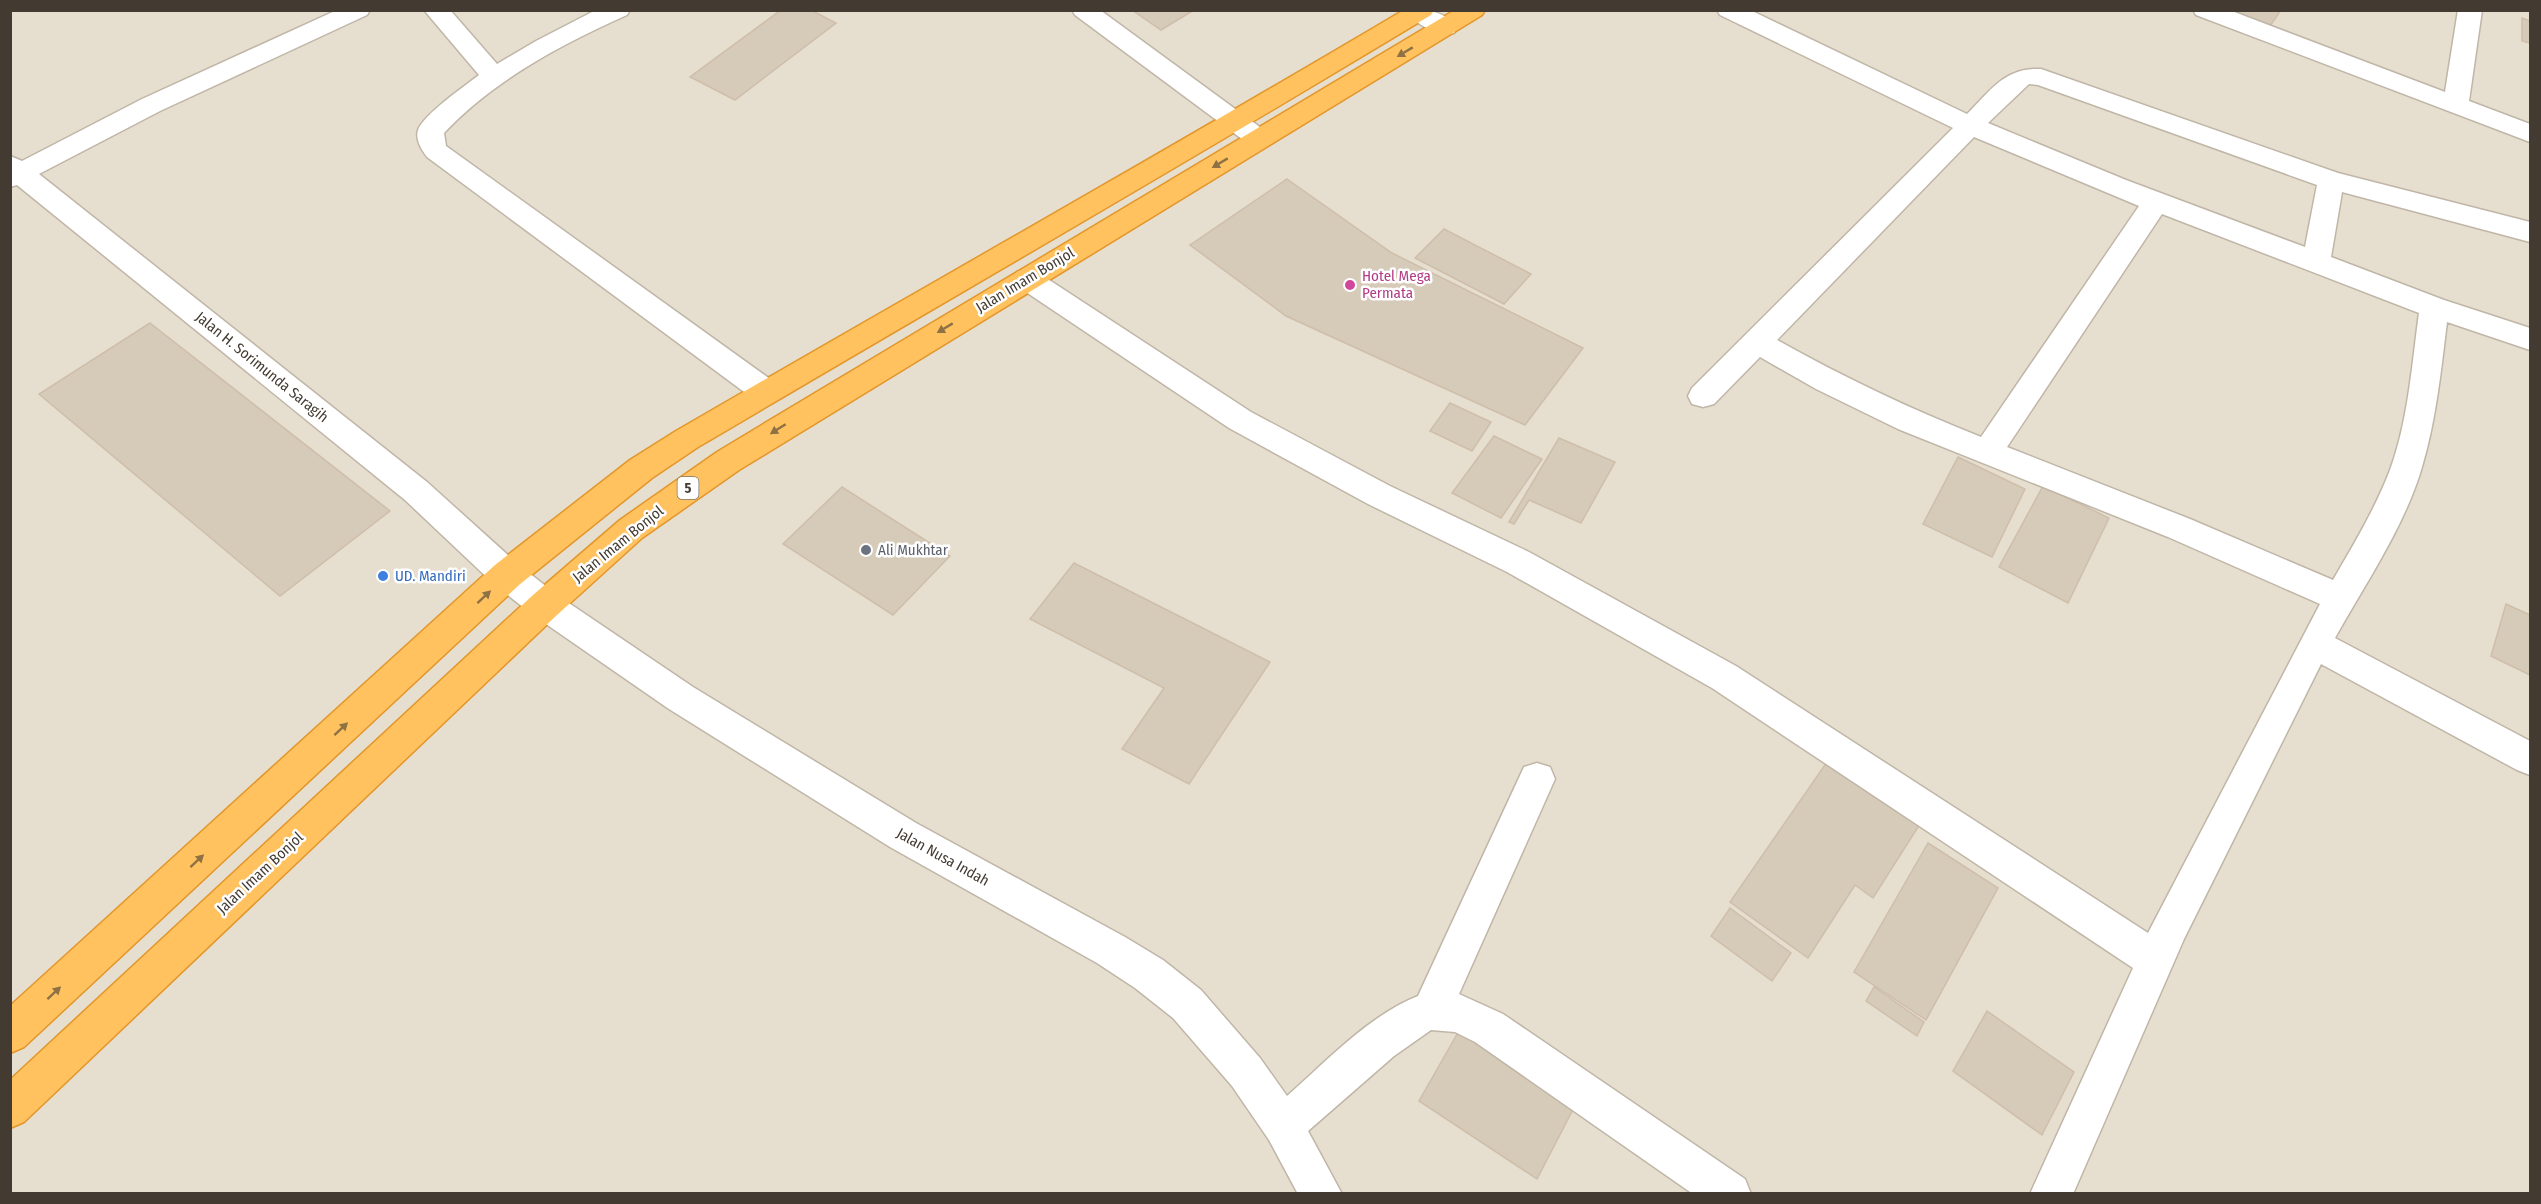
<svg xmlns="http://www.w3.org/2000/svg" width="2541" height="1204" font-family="'Fira Sans Condensed',sans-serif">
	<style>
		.residential { fill: #e6decf }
		.building { fill: #d6cab9; stroke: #cebeaa; stroke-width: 1.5 }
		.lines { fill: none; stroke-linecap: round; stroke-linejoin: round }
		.minor-casing { stroke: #c0b6a7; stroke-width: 3 }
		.highway-casing { stroke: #e3962a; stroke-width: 3 }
		.minor { fill: #fff; fill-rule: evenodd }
		.highway { fill: #ffc25f; fill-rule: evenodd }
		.oneway { fill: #8e7144 }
		.hotel-dot { fill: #d1479c; stroke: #fff; stroke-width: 2 }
		.worship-dot { fill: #6b7280; stroke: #fff; stroke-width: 2 }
		.shop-dot { fill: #3f7fe0; stroke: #fff; stroke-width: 2 }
		.labels { text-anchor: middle; stroke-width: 5; stroke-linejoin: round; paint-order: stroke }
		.shield { fill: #fff; stroke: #7b7670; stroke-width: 1.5 }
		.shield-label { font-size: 14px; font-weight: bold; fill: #433b32 }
		.hotel-label { font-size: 15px; fill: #b23c85; stroke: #fff; text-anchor: start }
		.street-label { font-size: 15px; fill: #433b32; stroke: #fff }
		.worship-label { font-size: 15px; fill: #5b616d; stroke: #fff; text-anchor: start }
		.shop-label { font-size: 15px; fill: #366cbe; stroke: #fff; text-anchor: start }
	</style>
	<rect width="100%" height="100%" fill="#f2ece1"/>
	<!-- residential -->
	<path class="residential" d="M11,11H2530V1193H11Z"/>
	<!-- building -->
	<path class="building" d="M781,10H811L836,23L735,100L690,77Z
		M1132,10H1194L1161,30Z
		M2223,10H2281L2268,29Z
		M2522,18L2530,21V43L2522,41Z
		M1287,179L1392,253L1583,348L1525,425L1286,316L1190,245Z
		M1444,229L1531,274L1504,304L1415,258Z
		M150,323L390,511L280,596L39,394Z
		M1450,403L1491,422L1472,451L1430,431Z
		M1494,436L1542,459L1501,518L1452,493Z
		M1559,438L1615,462L1581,523L1529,500L1514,524L1509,522Z
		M1958,457L2025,489L1992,557L1923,524Z
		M2043,486L2109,518L2068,603L1999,567Z
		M842,487L950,556L893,615L783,544Z
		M1074,563L1270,662L1189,784L1122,749L1164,688L1030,619Z
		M2506,604L2530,615V675L2491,656Z
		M1827,762L1920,824L1873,898L1855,885L1808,958L1730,902Z
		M1928,843L1998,888L1926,1020L1854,972Z
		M1730,908L1791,953L1772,981L1711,936Z
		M1874,987L1924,1022L1917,1036L1866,1001Z
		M1987,1011L2074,1072L2042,1135L1953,1071Z
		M1464,1022L1580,1096L1537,1179L1419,1101Z"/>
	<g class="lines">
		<!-- minor casing -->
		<g class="minor-casing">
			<path id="minor" d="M337,10H370L367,15L160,111L39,174L427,482L519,565L557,595L693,687L916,823L1125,937L1163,960L1201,990L1260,1058L1287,1096C1327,1061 1368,1016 1418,996L1524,767L1537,763L1550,767L1555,779L1459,994L1503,1014L1745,1179L1751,1194H1693L1475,1042L1455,1032L1431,1030L1394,1056L1308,1131L1342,1194H1298L1269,1140L1232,1086L1173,1018L1135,988L1097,963L890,847L669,709L533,615L495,585L405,500L17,185L10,187V156L22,161L142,99Z
				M424,10H450L497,64L536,41L596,10H630L627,15C560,45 494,80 444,133L446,146L777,384L781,392L777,400L766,403L755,400L427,157C422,150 415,140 418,130C424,114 465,86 479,75Z
				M1072,10H1100L1268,133L1272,139L1268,145L1259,148L1250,145L1075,15Z
				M1403,10C1423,10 1445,9 1457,28L1454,33C1436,38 1421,24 1406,15Z
				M1717,10H1750L1967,114C1991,90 2005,67 2041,69L2338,173L2530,222V242L2342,192L2331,257L2444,300L2530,328V350L2447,322C2441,371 2436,420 2422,467C2404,528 2365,584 2335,638L2530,741V775L2517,770L2321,664L2184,939L2073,1194H2030L2133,968L1712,688L1507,572L1368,504L1229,428L1017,286L1013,279L1017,272L1027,269L1037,272L1251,412L1390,486L1529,552L1736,666L2148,933L2320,604L2168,537L1898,429L1816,389L1760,357L1714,404L1703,407L1692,404L1688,396L1692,388L1953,128L1720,15ZM2029,84L2038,85L2317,185L2305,247L2126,180L1988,123ZM1974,137L2139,206L1981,437C1910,409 1843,377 1777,340ZM2162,214L2419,313C2412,364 2408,422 2390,470C2375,509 2354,544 2333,580L2190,519L2007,447Z
				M2193,10H2229L2445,92L2458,10H2482L2469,101L2530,124V142L2196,15Z"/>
		</g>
		<!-- highway casing -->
		<g class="highway-casing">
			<path id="highway" d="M1404,10H1434L1431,15C1188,162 942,303 698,447L652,478L519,585L24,1047L10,1053V1006L495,565L630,460L676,431C919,290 1163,153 1404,10Z
				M1455,10H1485L1482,15L739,470L642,538L557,615L24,1122L10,1128V1080L533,595L620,520L717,452L785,411Z"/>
		</g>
		<!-- minor -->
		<use href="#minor" class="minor"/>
		<!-- highway -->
		<use href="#highway" class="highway"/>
	</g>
	<!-- one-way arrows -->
	<defs><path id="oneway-solid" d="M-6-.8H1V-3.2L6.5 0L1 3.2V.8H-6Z" transform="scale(1.5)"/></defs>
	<g class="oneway">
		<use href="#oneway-solid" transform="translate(1405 52) rotate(149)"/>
		<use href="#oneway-solid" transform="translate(1220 163) rotate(149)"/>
		<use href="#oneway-solid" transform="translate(945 328) rotate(149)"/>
		<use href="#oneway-solid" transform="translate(778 429) rotate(148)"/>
		<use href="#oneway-solid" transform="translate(484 597) rotate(-43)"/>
		<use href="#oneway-solid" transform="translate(341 729) rotate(-43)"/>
		<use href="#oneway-solid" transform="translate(197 861) rotate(-43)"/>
		<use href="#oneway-solid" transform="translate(54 993) rotate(-43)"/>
	</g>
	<!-- markers -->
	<circle class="hotel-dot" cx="1350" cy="285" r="6"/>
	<circle class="worship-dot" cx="866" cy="550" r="6"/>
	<circle class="shop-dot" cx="383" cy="576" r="6"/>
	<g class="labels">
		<!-- shield labels -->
		<rect class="shield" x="677.5" y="477" width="21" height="22" rx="4.5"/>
		<g class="shield-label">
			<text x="688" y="493">5</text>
		</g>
		<!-- hotel labels -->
		<g class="hotel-label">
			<text x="1362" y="281">Hotel Mega<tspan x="1362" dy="17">Permata</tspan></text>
		</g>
		<!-- street labels -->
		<g class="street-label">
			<text transform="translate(1025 280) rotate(-31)" y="5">Jalan Imam Bonjol</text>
			<text transform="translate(262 367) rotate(39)" y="5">Jalan H. Sorimunda Saragih</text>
			<text transform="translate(618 544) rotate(-39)" y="5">Jalan Imam Bonjol</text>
			<text transform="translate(943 857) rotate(29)" y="5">Jalan Nusa Indah</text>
			<text transform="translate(260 873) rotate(-43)" y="5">Jalan Imam Bonjol</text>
		</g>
		<!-- worship labels -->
		<g class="worship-label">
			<text x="878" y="555">Ali Mukhtar</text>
		</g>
		<!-- shop labels -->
		<g class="shop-label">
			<text x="395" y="581">UD. Mandiri</text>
		</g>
	</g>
	<!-- border -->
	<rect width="2541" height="1204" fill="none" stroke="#433b32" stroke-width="24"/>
</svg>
